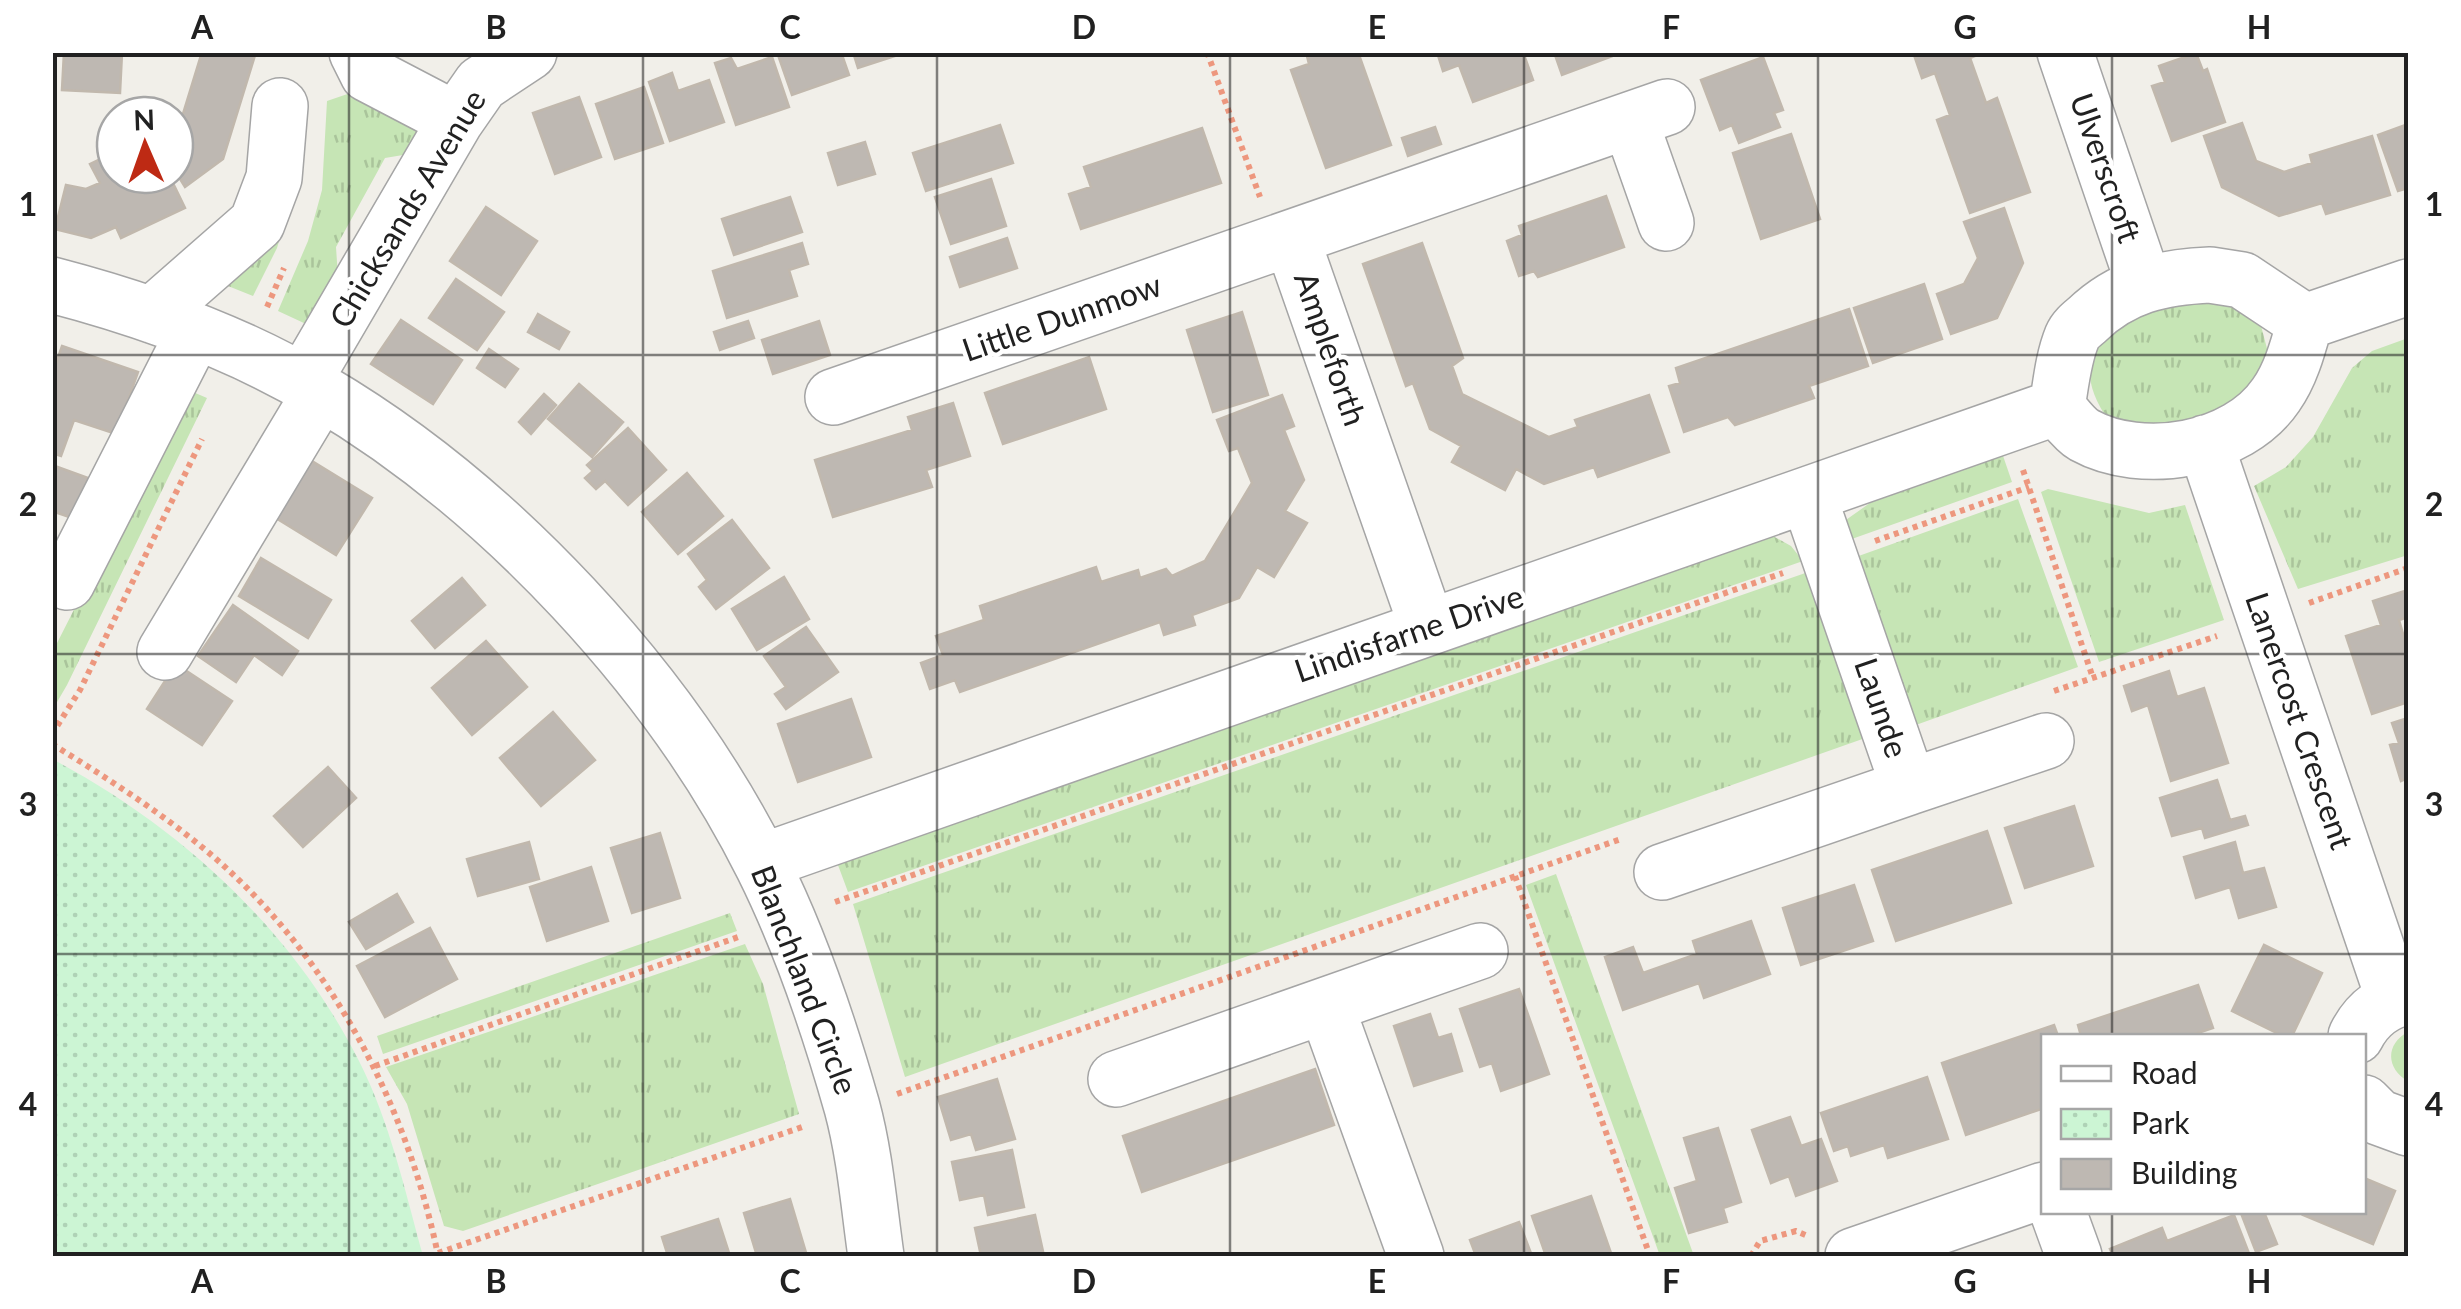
<svg xmlns="http://www.w3.org/2000/svg" width="2461" height="1309" font-family="Lato,sans-serif">
	<style>
		.grass { fill: url(#grass-tufts) }
		.park { fill: url(#park-dots) }
		.building { fill: #beb8b2; stroke: #c1b8ad; stroke-width: 2.5 }
		.lines { fill: none; stroke-linecap: round; stroke-linejoin: round }
		.minor-casing { stroke: #a5a5a5; stroke-width: 58 }
		.path { stroke: #ed977e; stroke-width: 6; stroke-dasharray: 5 5; stroke-linecap: butt }
		.minor { stroke: #fff; stroke-width: 55 }
		.grid { fill: none; stroke: #212121; stroke-width: 2.5; stroke-opacity: 0.55 }
		.labels { text-anchor: middle; stroke-width: 9; stroke-linejoin: round; paint-order: stroke }
		.street-label { font-size: 32px; fill: #212121; stroke: #fff }
		.neatline { fill: none; stroke: #212121; stroke-width: 4 }
		.grid-label { font-size: 32px; text-anchor: middle; font-weight: bold; fill: #212121 }
	</style>
	<defs>
		<pattern id="grass-tufts" width="24" height="20" patternUnits="userSpaceOnUse" patternTransform="scale(2.5)"><rect width="24" height="20" fill="#c6e5b5"/><path d="M3 7l-1-3M5 7V3M7 7l1-3M15 17l-1-3M17 17v-4M19 17l1-3" fill="none" stroke="#aac49b"/></pattern>
		<pattern id="park-dots" width="8" height="8" patternUnits="userSpaceOnUse" patternTransform="scale(2.5)"><rect width="8" height="8" fill="#ccf5d4"/><path d="M2 2h.1M6 6h.1" fill="none" stroke="#afd2b6" stroke-width="1.8" stroke-linecap="round"/></pattern>
	</defs>
	<rect width="100%" height="100%" fill="#f1efe9"/>
	<!-- grass -->
	<path class="grass" d="M365,88L420,126L409,154L385,158L336,247L338,277L306,324L278,311L308,241L322,190L327,101Z
		M295,187L277,248L253,296L218,282Z
		M2195,301L2229,305L2260,322L2269,356L2255,390L2225,408L2183,423L2137,427L2109,421C2054,343 2128,313 2195,301Z
		M2408,338V555L2298,589L2254,486L2286,467L2313,437L2352,368L2372,351Z
		M186,389L207,398L67,685L53,709V651Z
		M2001,450L2012,482L1849,540L1843,522L1887,491Z
		M2048,489L2149,513L2185,505L2224,620L2099,662L2041,492Z
		M2018,499L2078,667L1913,726L1853,558Z
		M1764,531L1791,546L1803,561L848,892L835,857Z
		M1814,570L1871,736L905,1077L853,904Z
		M1556,874L1694,1256H1660L1526,885Z
		M730,913L737,931L383,1054L377,1036Z
		M745,944L763,984L799,1114L463,1231L444,1226L407,1104L386,1067Z
		M2408,1032V1081C2386,1069 2385,1044 2408,1032Z"/>
	<!-- park -->
	<path class="park" d="M56,761C184,830 293,931 359,1061C390,1122 405,1191 423,1256H53L52,765Z"/>
	<!-- building -->
	<path class="building" d="M64,52L122,53L120,93L62,90Z
		M202,52H256L223,159L185,187L175,171V140Z
		M777,52H841L849,75L792,95Z
		M853,52H907L858,68Z
		M1306,52H1358L1391,145L1326,168L1291,70L1309,64Z
		M1437,52H1523L1533,80L1473,102L1459,65L1443,71Z
		M1554,52H1623L1562,75Z
		M1913,52H1984L1970,58L1986,103L1997,98L2030,192L1970,213L1937,120L1950,115L1935,73L1922,78Z
		M2196,53L2203,71L2207,69L2225,122L2172,141L2152,86L2165,82L2159,66Z
		M772,57L789,107L736,125L715,63L731,58L737,69Z
		M1763,57L1783,110L1774,113L1780,127L1739,143L1732,125L1720,130L1701,80Z
		M672,73L678,91L709,80L724,122L670,141L649,82Z
		M644,87L663,143L615,159L596,104Z
		M579,97L601,157L555,174L533,113Z
		M2242,123L2256,161L2284,172L2312,163L2310,155L2372,136L2390,195L2326,214L2322,203L2279,216L2222,187L2204,136Z
		M2408,124V188L2398,191L2378,135Z
		M1000,125L1013,163L926,191L913,153Z
		M1435,127L1441,144L1408,156L1402,138Z
		M1202,128L1221,183L1081,229L1069,194L1091,187L1084,167Z
		M1791,134L1820,219L1761,239L1733,153Z
		M865,142L875,174L838,185L828,153Z
		M115,152V175H169L185,208L121,238L116,227L91,238L55,229L66,185L86,189L100,183L90,164Z
		M991,179L1006,226L951,244L935,197Z
		M1606,196L1624,247L1538,277L1534,271L1519,276L1507,241L1522,235L1519,226Z
		M790,197L802,232L734,255L722,219Z
		M486,207L537,241L501,295L450,261Z
		M2004,208L2023,263L1997,318L1951,334L1937,294L1964,284L1978,258L1964,222Z
		M1007,238L1017,268L960,287L950,257Z
		M802,243L808,264L789,270L797,296L727,318L713,271Z
		M1422,243L1463,358L1452,366L1462,394L1549,437L1578,427L1575,420L1649,395L1669,452L1598,477L1594,467L1544,484L1516,469L1505,490L1452,462L1461,446L1430,429L1413,383L1406,386L1363,264Z
		M456,279L504,312L477,350L429,318Z
		M1924,284L1942,339L1873,363L1854,308Z
		M1849,309L1868,366L1809,386L1814,398L1735,425L1728,417L1684,432L1669,386L1680,383L1676,368Z
		M1242,312L1268,395L1213,412L1187,330Z
		M538,314L569,332L559,349L528,332Z
		M401,320L462,360L433,404L371,364Z
		M748,321L754,338L720,350L714,332Z
		M819,321L830,355L773,374L762,340Z
		M62,346L138,372L116,434L74,420L61,456L52,453V375Z
		M489,349L518,369L505,387L477,368Z
		M1089,357L1106,409L1003,444L985,393Z
		M579,384L623,422L592,457L548,419Z
		M544,394L556,405L531,434L519,422Z
		M1282,395L1294,426L1284,430L1304,480L1285,511L1307,523L1274,577L1257,567L1239,598L1192,615L1195,625L1164,635L1160,622L960,692L955,680L930,689L921,663L943,655L936,636L984,620L980,606L1096,567L1101,582L1138,570L1140,578L1166,569L1172,576L1205,561L1252,483L1238,448L1229,451L1217,420Z
		M953,403L970,456L926,470L932,487L833,517L815,460L912,430L908,417Z
		M628,428L666,470L628,505L605,481L596,489L585,478L593,471L587,465Z
		M312,461L372,498L336,555L276,518Z
		M52,465L88,478L72,518L52,511Z
		M687,473L723,516L678,554L642,512Z
		M732,520L769,568L716,609L699,587L707,580L688,554Z
		M261,558L331,600L308,638L239,596Z
		M784,577L809,619L757,650L732,609Z
		M462,578L485,605L435,648L412,621Z
		M2408,590V617L2399,620L2408,651V702L2372,714L2346,636L2381,625L2373,601Z
		M233,605L298,651L282,675L254,655L236,682L198,656Z
		M806,627L838,672L786,709L775,694L786,687L764,656Z
		M486,641L527,687L472,735L432,688Z
		M176,664L232,701L202,745L147,709Z
		M2169,671L2177,697L2204,688L2228,763L2171,781L2148,705L2132,711L2124,686Z
		M851,699L871,757L798,782L778,724Z
		M553,712L595,760L541,806L500,758Z
		M2408,718V778L2401,781L2390,745L2399,743L2392,723Z
		M328,767L356,798L303,847L274,816Z
		M2217,780L2230,820L2245,816L2248,825L2205,838L2202,828L2172,836L2160,798Z
		M2074,806L2093,866L2025,888L2005,828Z
		M1987,831L2011,903L1896,941L1872,870Z
		M660,833L680,898L632,913L611,848Z
		M529,842L539,879L478,896L467,859Z
		M2235,842L2243,873L2264,868L2276,907L2239,918L2230,887L2196,898L2184,857Z
		M591,867L608,921L547,941L530,887Z
		M1854,885L1873,941L1801,965L1783,908Z
		M397,894L413,922L366,949L349,922Z
		M1751,921L1770,974L1704,998L1699,983L1623,1010L1605,957L1633,947L1643,973L1697,954L1693,941Z
		M430,928L457,979L385,1017L357,966Z
		M2264,945L2322,973L2292,1036H2283L2232,1011Z
		M2198,985L2213,1028L2189,1036H2081L2078,1025Z
		M1519,989L1549,1074L1501,1091L1492,1063L1480,1067L1460,1009Z
		M1430,1014L1438,1038L1451,1034L1462,1071L1414,1086L1394,1026Z
		M2054,1025L2058,1036H2044V1108L1966,1135L1942,1063Z
		M1315,1069L1334,1125L1142,1192L1123,1136Z
		M1927,1077L1948,1139L1888,1158L1884,1145L1851,1156L1848,1146L1834,1151L1821,1113Z
		M997,1079L1015,1139L976,1150L971,1134L951,1140L938,1097Z
		M1790,1117L1801,1146L1821,1139L1837,1181L1796,1196L1789,1176L1771,1183L1752,1130Z
		M1718,1128L1741,1202L1723,1208L1727,1222L1689,1233L1675,1188L1697,1181L1684,1138Z
		M1012,1150L1024,1207L988,1215L984,1195L960,1200L952,1162Z
		M2364,1178L2395,1191L2373,1244L2303,1215L2305,1212H2364Z
		M1591,1196L1612,1256H1546L1532,1216Z
		M790,1199L807,1256H757L744,1213Z
		M2245,1212H2264L2277,1244L2256,1252L2241,1213Z
		M1035,1215L1044,1256H981L975,1228Z
		M2234,1215L2250,1256H2113L2110,1249L2162,1228L2167,1241Z
		M718,1219L730,1256H668L662,1237Z
		M1519,1222L1532,1256H1476L1470,1240Z"/>
	<g class="lines">
		<!-- minor casing -->
		<g class="minor-casing">
			<path id="minor" d="M357,52L368,74L456,120
				M2065,52L2144,284
				M1630,121L1666,223
				M1292,240L1427,626
				M2210,275L2242,280L2305,322C2298,347 2291,374 2276,395C2238,451 2142,467 2084,435C2074,429 2065,416 2057,407C2061,384 2063,359 2072,337C2075,330 2081,325 2087,320C2122,286 2162,277 2210,275Z
				M52,285C144,309 237,342 319,391C498,496 670,680 763,866C801,942 829,1026 852,1107C865,1155 869,1207 876,1256
				M152,315L257,223L274,178L280,106
				M2305,322L2408,287
				M303,382L456,120L481,84L529,52
				M833,397L1667,107
				M2205,443L2394,999
				M67,582L195,331
				M165,652L321,392
				M1909,787L2046,741
				M761,862L2057,407
				M1662,872L1909,787L1808,495
				M1326,1006L1416,1256
				M2356,1036C2367,1014 2384,1001 2408,997
				M1116,1079L1480,951
				M2364,1103L2378,1117L2408,1128
				M2058,1212L2074,1256
				M1853,1256L2044,1190"/>
		</g>
		<!-- path -->
		<path class="path" d="M1207,52L1260,197
			M267,307L284,268
			M2023,470L2093,678
			M1875,541L2029,487
			M2309,603L2408,568
			M2054,691L2217,636
			M52,734L80,690L202,439
			M52,744C102,775 151,806 197,843C324,945 405,1097 438,1255
			M1515,876L1650,1256
			M835,902L1783,573
			M375,1066L741,936
			M897,1094L1621,839
			M438,1253L805,1126
			M1751,1256L1760,1241L1796,1231L1808,1236"/>
		<!-- minor -->
		<use href="#minor" class="minor"/>
	</g>
	<!-- grid -->
	<path class="grid" d="M349,52V1256M643,52V1256M937,52V1256M1230,52V1256M1524,52V1256M1818,52V1256M2112,52V1036M52,355H2408M52,654H2408M52,954H2408M2112,1212V1256"/>
	<g class="labels">
		<!-- street labels -->
		<g class="street-label">
			<text transform="translate(2105 168) rotate(71)" y="11">Ulverscroft</text>
			<text transform="translate(408 209) rotate(-59)" y="11">Chicksands Avenue</text>
			<text transform="translate(1062 318) rotate(-19)" y="11">Little Dunmow</text>
			<text transform="translate(1330 349) rotate(71)" y="11">Ampleforth</text>
			<text transform="translate(1409 634) rotate(-19)" y="11">Lindisfarne Drive</text>
			<text transform="translate(1881 708) rotate(71)" y="11">Launde</text>
			<text transform="translate(2299 721) rotate(71)" y="11">Lanercost Crescent</text>
			<text transform="translate(804 980) rotate(69)" y="11">Blanchland Circle</text>
		</g>
	</g>
	<!-- border -->
	<rect width="2461" height="1309" fill="none" stroke="#ffffff" stroke-width="110"/>
	<!-- legend -->
	<rect x="2041" y="1034" width="325" height="180" fill="#ffffff" stroke="#a6a6a6" stroke-width="2.5"/>
	<rect x="2061" y="1066" width="50" height="15" fill="#ffffff" stroke="#a6a6a6" stroke-width="2.5"/>
	<text x="2131" y="1084" font-size="30" fill="#212121">Road</text>
	<rect x="2061" y="1109" width="50" height="30" fill="url(#park-dots)" stroke="#a6a6a6" stroke-width="2.5"/>
	<text x="2131" y="1134" font-size="30" fill="#212121">Park</text>
	<rect x="2061" y="1159" width="50" height="30" fill="#beb8b2" stroke="#a6a6a6" stroke-width="2.5"/>
	<text x="2131" y="1184" font-size="30" fill="#212121">Building</text>
	<!-- north arrow -->
	<g transform="translate(145 145) rotate(358)"><circle r="48" fill="#ffffff" stroke="#a6a6a6" stroke-width="2.5"/>
	<path d="M0-8L18 38L0 25L-18 38Z" fill="#be2a14"/>
	<text y="-15" font-size="28" font-weight="bold" text-anchor="middle" fill="#212121">N</text>
	</g>
	<rect x="55" y="55" width="2351" height="1199" class="neatline"/>
	<g class="grid-label">
		<text x="202" y="39">A</text>
		<text x="496" y="39">B</text>
		<text x="790" y="39">C</text>
		<text x="1084" y="39">D</text>
		<text x="1377" y="39">E</text>
		<text x="1671" y="39">F</text>
		<text x="1965" y="39">G</text>
		<text x="2259" y="39">H</text>
		<text x="28" y="216">1</text>
		<text x="2434" y="216">1</text>
		<text x="28" y="516">2</text>
		<text x="2434" y="516">2</text>
		<text x="28" y="816">3</text>
		<text x="2434" y="816">3</text>
		<text x="28" y="1116">4</text>
		<text x="2434" y="1116">4</text>
		<text x="202" y="1293">A</text>
		<text x="496" y="1293">B</text>
		<text x="790" y="1293">C</text>
		<text x="1084" y="1293">D</text>
		<text x="1377" y="1293">E</text>
		<text x="1671" y="1293">F</text>
		<text x="1965" y="1293">G</text>
		<text x="2259" y="1293">H</text>
	</g>
</svg>
